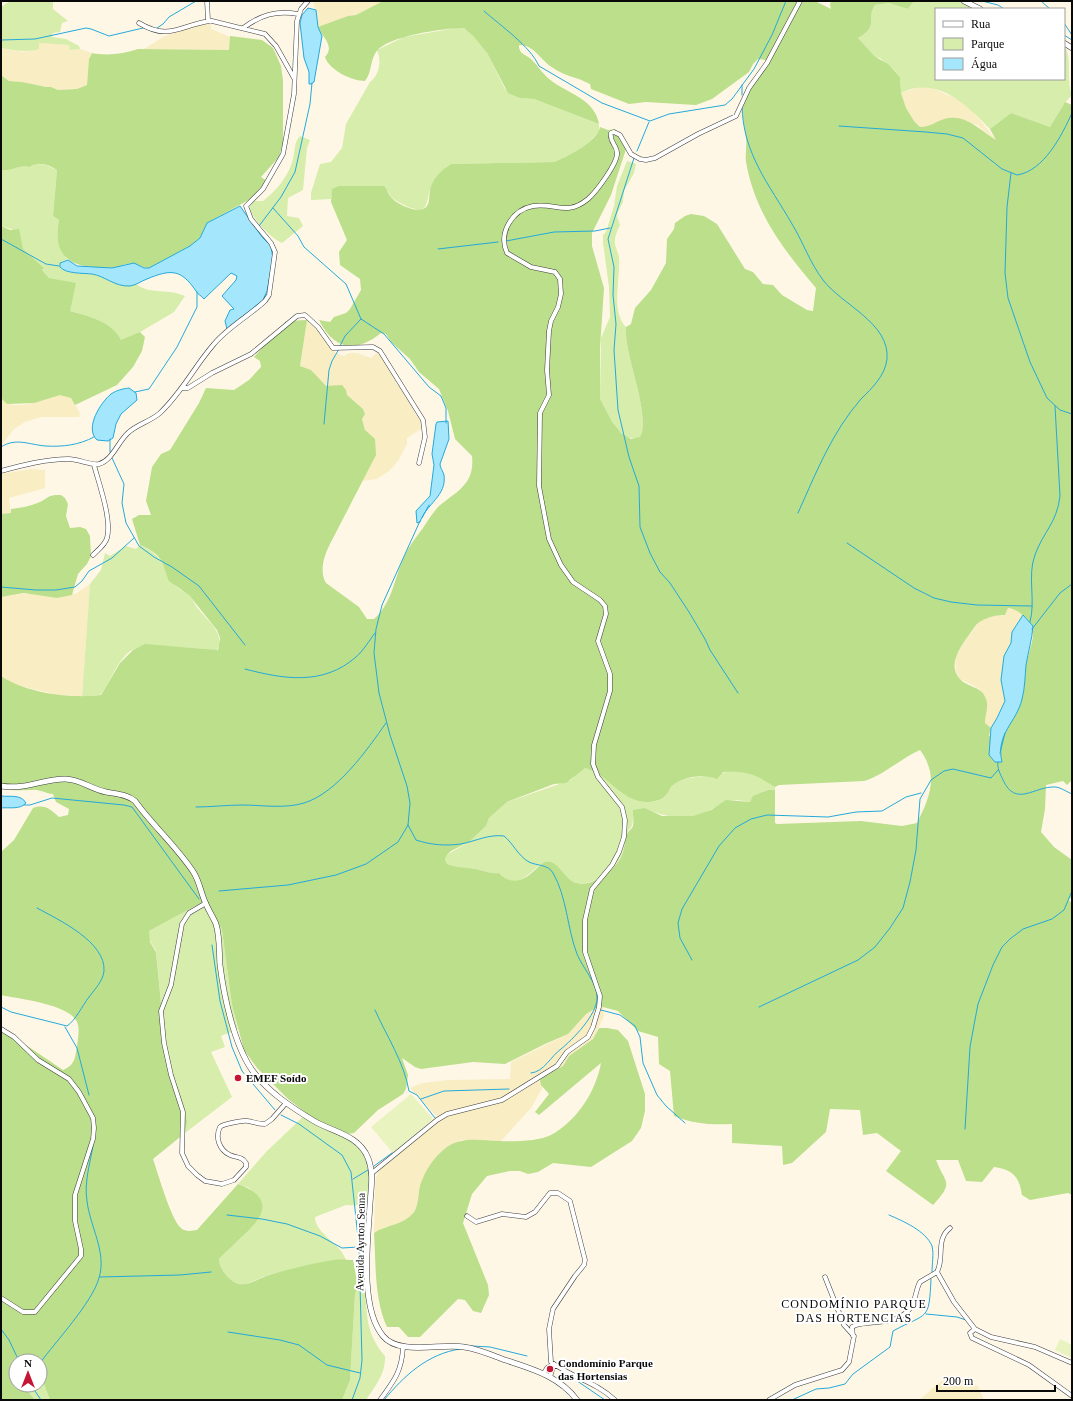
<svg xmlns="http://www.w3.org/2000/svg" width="1073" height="1401" font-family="'Times New Roman',serif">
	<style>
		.farmland { fill: #f8edc3 }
		.green { fill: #d6edac }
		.forest { fill: #bbdf8a; fill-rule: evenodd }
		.pitch { fill: #e8f3bf }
		.water { fill: #a4e7fd; stroke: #24a9db }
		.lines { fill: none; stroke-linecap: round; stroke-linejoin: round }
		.stream { stroke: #24a9db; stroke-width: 1 }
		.minor-casing { stroke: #3c3c3c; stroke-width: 5 }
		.tertiary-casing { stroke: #3c3c3c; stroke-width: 6 }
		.minor { stroke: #fff; stroke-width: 4 }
		.tertiary { stroke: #fff; stroke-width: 5 }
		.poi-dot { fill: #c61534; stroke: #fff; stroke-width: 1.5 }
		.labels { text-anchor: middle; stroke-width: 4; stroke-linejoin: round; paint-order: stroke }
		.poi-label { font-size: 11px; font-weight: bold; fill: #090909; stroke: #fff; text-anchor: start }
		.street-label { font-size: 11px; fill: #090909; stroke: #fff }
		.neighbourhood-label { font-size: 12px; letter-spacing: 1px; fill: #090909; stroke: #fff }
	</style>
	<rect width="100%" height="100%" fill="#fff7e6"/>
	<!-- farmland -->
	<path class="farmland" d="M313,1H383L356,15L348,16L318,28Z
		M211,24V29L230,37L229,50L144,49L165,36L200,25Z
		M39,43L69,45L70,50L80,49L92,53L89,59L87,85L77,89L58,90L51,87H46L22,82L9,81L1,75V48L23,52L39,49Z
		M920,87H930L959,100L972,110L996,140L977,125L957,118L944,119L927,127H920L914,121L906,108L901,93Z
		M307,320L328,339L335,353L344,356L349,353H357L371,358L379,351L395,377L396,383L405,392L415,414L423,421L424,427L407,438V444L398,461L389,471L377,479L362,481L365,475V430L362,419L365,414L363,409L347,395L323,385L311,370L300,366Z
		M56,395H64L71,398L80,413L79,417H41L25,422L14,429L1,446V398L12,405H22L34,403Z
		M30,469L45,470V488L9,498L11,513L1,514V474Z
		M90,584L82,697L58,695L33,689L16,685L1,676V597L30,593L57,598L77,593Z
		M1008,608L1014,609L1023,615L1012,632L1011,643L1004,656L1001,680L1005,701L997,718L991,728L985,723L986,698L978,688L960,679L956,672L955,658L962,645L980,621L994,616L1005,615Z
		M599,1005L603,1006L604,1016L593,1039L569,1056L563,1066L544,1076L541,1085L543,1087L531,1108L501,1141L461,1140L439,1153L421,1185L418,1203L413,1214L399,1224L385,1227L374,1233L375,1192L376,1178L378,1172L387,1161L439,1119L410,1088L422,1083L448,1080L510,1079L511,1062L568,1034L586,1013Z
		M950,1378L967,1381L978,1386L984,1400H919L940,1382Z"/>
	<!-- green -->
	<path class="green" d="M10,1H53V9L68,21L62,23L60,32L53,33L52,37L66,39L79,46L80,49L70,50L69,45L39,43V49C26,53 14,50 1,48V7Z
		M914,1H959L980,9H936V79H1064V46C1073,56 1066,80 1072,95L1063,105L1050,127L1011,113L990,129C967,105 937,75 901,93L900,77L895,71L880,58L874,57L858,38C880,25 865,21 875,5L889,3L908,9Z
		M456,28H464L474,37L487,53L505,89L520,98L534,99L599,124V131C589,145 570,156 554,162L451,164C443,169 435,176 432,184C424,202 432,218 404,205C397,201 391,199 388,191L331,195V199L311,200V193L320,164L331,162L342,148L346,124L370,82C379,76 382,61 377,50L404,37Z
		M300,136L310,140L307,148L303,190L288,198L287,216L299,218L303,226L282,243C272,239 249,217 250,206L254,201H263C276,191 289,176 293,159C295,151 294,142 300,136Z
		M627,161L636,164L634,173L624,191L623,202L618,212L617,216L620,225C618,230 616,233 615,239C614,246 618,251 619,257C621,278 610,310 626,327C626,334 626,342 628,349C631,368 650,421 640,438C620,443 606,415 600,399L601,338L610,317L609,287L603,243V235L606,232L614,206L617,186Z
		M34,163L46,165L57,170L53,216L59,220C56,237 58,247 68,260L62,261L65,270L93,274L121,285L136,284C150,295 167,288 185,296L174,312L130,338L121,340C108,322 91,316 70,311L68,282L49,278L42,270L44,268L23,249L20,238L14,230L1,226V170C12,172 20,164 29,167Z
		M140,545C169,558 159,569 177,587C180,590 184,591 188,594C193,599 195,606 200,611C210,623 225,634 217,650C200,649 146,642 132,650C117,659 111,682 100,695L82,697L90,584L101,570L105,553L110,556L126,546L136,549Z
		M585,768C606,772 621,801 646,802C667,803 663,791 675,783C685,777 698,777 710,776C714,776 718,774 722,773C729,771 741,771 749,772C759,774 767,782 775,787V790H768L754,796L750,802C723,796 723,806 700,814C682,821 662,816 645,808L633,817C633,830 629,827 626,836C624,841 625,846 623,851C618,868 597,885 578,883C570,883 552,867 544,862C528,872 518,893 499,873C490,874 485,871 476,869C466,867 457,868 447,864L445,859L447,855L470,841L486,826L489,818L507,802L571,780L579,771Z
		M199,904L209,906L222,930L232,1005L238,1029L221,1036L225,1047L211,1052L232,1097L185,1133L187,1122L185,1109L166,1055L156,950C151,943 148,939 149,931Z
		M307,1113L314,1119L347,1134H350L370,1159L372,1206L346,1205L315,1217C315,1234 340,1242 346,1260C328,1261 310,1266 292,1270C282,1272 272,1273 262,1277C256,1280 246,1286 239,1284C229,1281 219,1269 219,1259C234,1241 262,1228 262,1202L249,1188L238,1184L267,1151Z
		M356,1276H362L366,1281C366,1311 365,1333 385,1356C386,1374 375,1386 366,1400H342L350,1380L355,1294L358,1286Z
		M40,1380L44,1384L50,1400H35L23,1385H40Z"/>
	<!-- forest -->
	<path class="forest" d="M383,1H815L831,9L830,5L831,1H914L908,9L889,3L875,5C865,21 880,25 858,38L874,56L888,64L900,77L901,93L906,108L914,121L920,127C930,127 935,122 944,119C965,113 980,130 996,140L990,129L1011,113L1050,127L1065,102L1072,105V780L1067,785L1063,781L1046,785L1045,809L1041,832L1054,847L1072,860V896L1069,900L1072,904V1195L1068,1193L1030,1200L1022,1195C1019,1176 1013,1170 994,1167L982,1182L966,1181L958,1160H936C945,1184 955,1181 933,1205L886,1171L901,1151L877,1133L863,1135L860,1110L830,1109L826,1132L792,1163L783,1165L782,1146L732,1143V1124C711,1125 694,1124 674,1116L670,1071L659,1064L658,1037L638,1031L618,1011L599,1006L586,1014L568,1034L545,1044L505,1064L473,1062L421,1069L415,1067L402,1058L408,1075L406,1089L403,1094L378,1110L354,1133L347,1134L314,1119L288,1099L257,1068L244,1050L232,1005L222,930L209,906L199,904L149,931L150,942L156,952L166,1055L185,1109L187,1122L185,1133L153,1159C158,1173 171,1220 181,1228C185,1232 192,1231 197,1230L238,1184C294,1205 239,1236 219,1259C219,1269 230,1282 239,1284C248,1286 258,1279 266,1276C285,1270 314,1263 334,1260C340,1259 347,1260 353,1260L358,1286L355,1294L350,1380L342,1400H50L44,1384L40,1380V1361H16V1385H23L35,1400H1V1032L20,1041L63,1070C75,1065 75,1058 77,1046C78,1039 80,1028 77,1022C69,1004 19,999 1,995V852L14,840L33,808C45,804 50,809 59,817L68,815L69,809L56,802L53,794C46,794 39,789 33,790C24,790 8,792 1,786V676C26,693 71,699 101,695L120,663L133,650L145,644L218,650L220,638L217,630L189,595L169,581C161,560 163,555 140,545L132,519L139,515H151L146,501L152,467L161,454L170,450L199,403L206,388L234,390L249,380L261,367L260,361L254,357L286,321L307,320L300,366L311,370L326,386L342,385L346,390L347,395L363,409L365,414L362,419L365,430L375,439L376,455L330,544C324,556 319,571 326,583L359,607L367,619H374C392,603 394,580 403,559C407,549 416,537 423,528C427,522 434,511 439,506C457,491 475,484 472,456L455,439L448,411L439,389L419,372L410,359L391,342L386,334L381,333C355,354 333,349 319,320L330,322L334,317L346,313L350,309L361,290L360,279L340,265L339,252L347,240L331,202L332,189L339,186H384C387,189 388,194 391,197C396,204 420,216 427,206C430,202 429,195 430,190C432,179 441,170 451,164L554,162C567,157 598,141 600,127L608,130L615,129L627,146L611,195L592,233V246L604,288L600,348V399L612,422L621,433L631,439L640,437C650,421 631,368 628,349C626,342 626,334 626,327L631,324L635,308L651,290L666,263L667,239L674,229L675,223L685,216L691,214L704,216L717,224L745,269L753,272L763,284L773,285L782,295L807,310L813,311L816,288C783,249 755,213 746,162C745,154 747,146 746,138C745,125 741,114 743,102C744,94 762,71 766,60L758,59L753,64L749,72L712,99L696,105L646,102L629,104L591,89L590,84C575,76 565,77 550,66C541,59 532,44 519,45V48C521,55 527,55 532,60C539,67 544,76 553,82C570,94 595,100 599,124L534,99L520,98L508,93L487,53L474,37L464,28C445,28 386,36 376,52C370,61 372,72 365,81C352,81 329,70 325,57C335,46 323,38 318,27L348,16L356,15ZM1008,608C1015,609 1019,612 1024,616C1041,630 1029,647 1026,665C1024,678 1025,692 1020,704C1012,724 996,738 1002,761L989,735L991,728L985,723C985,715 989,707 986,699C982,686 968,688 960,679C946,664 962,645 971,632C974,628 977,623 981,621C989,617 996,615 1005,615ZM920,750C939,776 930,797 917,823L902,826L861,821L777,824L775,823V790H768L753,796L750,802L726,800L711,810L693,816H662L645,808L633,810C633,815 634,821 633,826C632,829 627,832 626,836C624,842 625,850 621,857C615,870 593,887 577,883C564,881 559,859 545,862C541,863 538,868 535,870C524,881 511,886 499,873C490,874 485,871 476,869C466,867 457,868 447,864L445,859L447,855L451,851L470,841L486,826L489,818L507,802L554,784L566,783L585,768C607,773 621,802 647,802C655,802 663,800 668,792C670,789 670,787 673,785C684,776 705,774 717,779L723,772C749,771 754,774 775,787L779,785L864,781C884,775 900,759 920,750Z
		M230,36L262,40L273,48L281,66L283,80V142L279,157L261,177L267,181L254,197L207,223L200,238L190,246L149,268C143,268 140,265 134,264C128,262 119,267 113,268C106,269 98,268 92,267C62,264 54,248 59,220L53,216L57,170C48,164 38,161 29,167C20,164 12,172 1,170V75L9,81L22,82L46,87H51L58,90L77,89L87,85L89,59L92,53C106,56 124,54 138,49L229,50Z
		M1,226L10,230L19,229L23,249L44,268L42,270L49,278L76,283L70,311C89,316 112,322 121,340L140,332L145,337L142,351L133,367L117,385L75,405L71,398L60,395L34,403L7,404L1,398Z
		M55,495H61L65,498L68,504L66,516L70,528L80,527L86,529L90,536L91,556L87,564L78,574L72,595L57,598L24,593L1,597V514L11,513V509C21,508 30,506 40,502C46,499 48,496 55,495Z
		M599,1028H607L618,1030L628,1041L645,1094V1111L641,1128L632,1141L591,1167L553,1163L538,1172L528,1174L520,1171H510L487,1176L472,1194L463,1223L488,1285L489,1295L481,1313L473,1311L465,1300L458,1299L420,1337H408L399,1327H387C374,1299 376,1263 374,1233C387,1224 403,1226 414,1212C419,1204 418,1195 420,1186C424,1172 435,1155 447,1147C464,1136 481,1141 500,1141C513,1142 540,1141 551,1135C577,1121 596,1091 601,1063L539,1115L535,1112L549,1094L541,1085L540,1079L563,1066L569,1056L593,1039Z"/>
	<!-- pitch -->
	<path class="pitch" d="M411,1094L433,1119L393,1153L371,1127Z
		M1060,1339L1072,1345V1358L1055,1350Z"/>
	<!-- water -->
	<path class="water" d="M308,8L316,10L318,27L322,36L314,82L311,84H309V72L304,58L300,23L302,15Z
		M240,206L262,237L271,246L273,259L267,291L263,300L227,329L225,321L230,310L234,309L222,296L236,280L237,276L231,273L204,299C201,295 198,295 196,291C181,269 171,269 147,279C141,281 137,285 130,286C115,287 105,276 92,274C83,273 66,274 60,267V263L68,260L77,266L112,268L134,263L144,268H149L190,246L200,238L207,223Z
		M129,388L136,393L137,400L121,414L116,424L113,438L108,441L97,440C84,428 101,402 111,394C117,390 122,389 129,388Z
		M448,421L449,439L440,464C440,468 443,471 444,475C447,496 426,504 420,522L417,523L416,511L430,496L434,465L432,454L436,424L437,422Z
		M1023,615L1033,626C1032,640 1028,652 1026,665C1025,676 1025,688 1022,699C1017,722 995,734 1002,762H995L989,755L991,728L997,718L1005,701L1001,680L1004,656L1011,643L1012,632Z
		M1,796C10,797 21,794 26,803C20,810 9,807 1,808Z"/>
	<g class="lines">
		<!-- stream -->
		<path class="stream" d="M982,1L998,5L1004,9
			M1041,1L1050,9
			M484,11C501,26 530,46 539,66L602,103L650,121L669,114L725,105L732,99L754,69L772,35L786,1
			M1064,23L1072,35
			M157,28L163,24L169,17L196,1
			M1064,35L1072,40
			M1,40L35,39L86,28L91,29L109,36L143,28
			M742,85V95
			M742,106C743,154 769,184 792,224C803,242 810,263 823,280C842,305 890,323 887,359C885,376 872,388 861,399C832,432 816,473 798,513
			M839,126L926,132L947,134L963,138L1002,169L1017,175C1044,171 1062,135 1072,113
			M637,151L649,122
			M634,158L608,239L614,267L613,295L616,324L614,350L618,410L629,457L639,486L640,527L650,553L660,572L670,583L689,612L705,639L710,650L738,693
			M1011,173L1007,207L1005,273L1008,298L1030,362L1047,398L1060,410L1072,414
			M273,208L298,236L304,247L346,284L361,319L384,334L429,387L441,396L446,408V423
			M259,226L281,197L295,172L310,104L312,83
			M1,239L46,264L59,266
			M506,241L554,232L595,231L610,228
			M438,249L498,242
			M340,346L345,336L361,319
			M135,392L149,389L177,347L197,307V292
			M324,424L329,370L332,361L339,349
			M1,447C16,437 30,445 46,446C63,447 79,445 94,437
			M110,452V439
			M112,458L124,484L122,503L126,523L139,546L154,557L172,567L199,586L245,645
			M422,518L429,505
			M847,543L914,588L934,598L951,602L977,605L1032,606
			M1,587L36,590H56L75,587L82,581L89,571L112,558L134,538
			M1030,622C1036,600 1027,576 1035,555C1043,532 1057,523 1060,496L1055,406
			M1032,629L1060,593L1072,584
			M245,669C283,679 323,686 356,657C363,651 369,641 375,633
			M1000,753L1005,733
			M998,762C997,769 1000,773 1003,780C1016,808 1034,786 1055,787C1060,787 1067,792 1072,794
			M24,805H30L52,798L124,805L132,807L199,899
			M196,807C211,807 227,805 242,805C262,805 284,809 304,803C337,793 367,750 386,723
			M408,825L416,840C431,845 445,846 461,844C476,841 489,834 504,836C513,843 518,856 529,862C537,866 548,864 553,873C567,897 567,928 577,954C582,967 598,984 597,998C597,1015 573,1039 561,1049C551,1056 544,1072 531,1073
			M219,891L288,885L336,875L366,864L398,842L408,825L410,803L407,786L390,735L379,693L374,653L376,629L382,605L420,521
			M212,945L220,1001L232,1047L242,1071L275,1110
			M692,960L680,938L678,923L682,909L719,846L735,828L751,819L767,815L828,817L856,812L882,811L906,797L921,793
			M1,1007L11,1012L67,1026C76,1020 82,1006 89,997C95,989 103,981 104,971C106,942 59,920 37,908
			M759,1007L858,960L875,947L890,928L903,908L910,882L916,850L920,799L931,780L944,771L953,769L991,778L998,770
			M375,1010C387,1037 404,1062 409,1091L417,1095L435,1118
			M601,1010L620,1015L635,1026L640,1037L643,1063L657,1095L666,1106L685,1123
			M65,1027L77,1048L89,1095
			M421,1099L444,1091L509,1089
			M281,1115L299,1124L342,1155L351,1172L359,1247L362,1360L360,1378L352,1400
			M965,1129L970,1047L974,1025L978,1004L993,965L1002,947L1010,939L1023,929L1052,919L1064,910L1072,891
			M374,1166L392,1153
			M353,1179L368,1170
			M227,1215L262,1219L287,1224L320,1236L342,1248L359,1247
			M889,1215C903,1221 926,1231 932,1246C934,1254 932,1264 932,1272
			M100,1277L180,1275L211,1272
			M926,1314L957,1317L966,1320
			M1,1329L9,1340L19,1361
			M228,1332L280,1340L299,1345L327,1365L360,1373
			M472,1346L490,1347L527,1356
			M40,1363C56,1341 92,1303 99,1278C107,1252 90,1227 87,1201C84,1183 90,1163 93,1146
			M564,1372L605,1400
			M31,1385L41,1400
			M384,1400C404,1376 427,1354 460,1349
			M792,1400L816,1389L829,1388L845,1384L853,1374L890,1347L893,1331C928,1312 929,1322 931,1279"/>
		<!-- minor casing -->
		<g class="minor-casing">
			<path id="minor" d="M207,1L208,20L265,34L276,46L294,78
				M139,23C169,41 179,26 209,21
				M243,28C261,15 276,10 298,14
				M183,388H188L212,373L251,354L297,316L305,315L318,327L333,348L373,347L380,351L423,420L425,437L419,463
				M1,471C23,465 46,459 69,459C78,459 93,466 99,464C113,460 118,441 129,432C138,424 151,421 160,413C183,391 194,367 214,344C228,327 249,316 265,301L269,295L275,252L271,243L251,219L246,206L263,189L283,154L294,94L297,21L301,9L308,1
				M93,555C98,550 105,545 107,538C112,519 99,484 94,465
				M206,903L189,913L182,924L171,985L161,1011L164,1043L171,1075L183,1112L182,1153L188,1166L197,1175L205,1181L222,1184L234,1180L246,1167V1163C242,1156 236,1158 230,1155C219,1150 215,1137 220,1127C223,1124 244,1120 248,1121C254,1122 258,1124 265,1124L272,1119L286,1103
				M1,1029L14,1037L38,1060L69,1079L79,1092L93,1118L94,1128L93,1139L75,1195V1221L81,1249V1256L35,1312H23L1,1298
				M372,1173L437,1120L447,1114L502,1100L557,1066L567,1052L588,1037L593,1027L599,1007L600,996L585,952V920L592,889L612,865L619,852L624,837L625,820L622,807L598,777L593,764L594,745L610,691V674L598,641L606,614L605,606L600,600L573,582L561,565L549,539L539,486L540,413L549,395L547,370L549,331L551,321L558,307L561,294L560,279L555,272L531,267L507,253C498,233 512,210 533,206C555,202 566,217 588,199C596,192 618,163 617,153C617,145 609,142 611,133L614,132L620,135L631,154L640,159L646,160L655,158L698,134L736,116L749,88L767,63L800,1
				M467,1216L476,1222L502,1214L526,1217L535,1212L550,1193H558L570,1201L585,1260L584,1265L575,1276L553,1309L549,1329L551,1362C571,1377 596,1382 615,1400
				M937,1272L954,1302L975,1329L991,1337L1035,1347L1072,1363
				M975,1329L970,1333L972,1338L1029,1365L1072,1396
				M853,1336L852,1327L856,1325C875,1320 901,1326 912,1305C916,1298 916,1289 920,1282L937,1272C945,1257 935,1240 950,1228
				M544,1373L547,1368L554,1364
				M550,1377L554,1364
				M380,1400C394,1381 402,1371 403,1347
				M769,1400L795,1385L842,1370L849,1362L854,1336L844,1325L825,1277"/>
		</g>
		<!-- tertiary casing -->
		<g class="tertiary-casing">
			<path id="tertiary" d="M964,1L980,9
				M1064,43L1072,48
				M1,786C27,790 42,779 65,779C80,779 91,789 106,792C116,794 126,794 135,801C153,826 178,848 194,873C200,883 201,894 206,904C209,911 213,917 216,924C220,937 219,952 220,965C224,997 234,1044 252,1070C268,1092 291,1107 314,1121C333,1132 359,1135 368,1158C374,1173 371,1188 370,1204C368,1240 359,1307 383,1336C399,1356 441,1343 464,1347C478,1349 492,1355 505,1360C532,1369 559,1376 577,1400"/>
		</g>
		<!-- minor -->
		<use href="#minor" class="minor"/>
		<!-- tertiary -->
		<use href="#tertiary" class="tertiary"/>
	</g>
	<!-- markers -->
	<g class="poi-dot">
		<circle cx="238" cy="1078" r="4"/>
		<circle cx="550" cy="1369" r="4"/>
	</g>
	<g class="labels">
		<!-- poi labels -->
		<g class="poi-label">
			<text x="246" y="1082">EMEF Soído</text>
			<text x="558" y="1367">Condomínio Parque<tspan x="558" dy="13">das Hortensias</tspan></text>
		</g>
		<!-- street labels -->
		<g class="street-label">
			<text transform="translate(360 1242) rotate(-89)" y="4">Avenida Ayrton Senna</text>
		</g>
		<!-- neighbourhood labels -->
		<g class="neighbourhood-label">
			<text x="854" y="1308">CONDOMÍNIO PARQUE<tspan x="854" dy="14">DAS HORTENCIAS</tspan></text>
		</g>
	</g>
	<!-- border -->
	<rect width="1073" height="1401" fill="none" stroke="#090909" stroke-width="4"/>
	<!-- legend -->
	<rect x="935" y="8" width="130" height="72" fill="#ffffff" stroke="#9d9d9d"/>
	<rect x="943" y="21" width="20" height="6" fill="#ffffff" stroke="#9d9d9d"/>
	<text x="971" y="28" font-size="12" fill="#090909">Rua</text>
	<rect x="943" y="38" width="20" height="12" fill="#d6edac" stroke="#9d9d9d"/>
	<text x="971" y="48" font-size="12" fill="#090909">Parque</text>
	<rect x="943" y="58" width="20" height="12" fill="#a4e7fd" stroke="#9d9d9d"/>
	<text x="971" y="68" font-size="12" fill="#090909">Água</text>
	<!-- north arrow -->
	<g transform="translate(28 1373)"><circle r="19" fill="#ffffff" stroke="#9d9d9d"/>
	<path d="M0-3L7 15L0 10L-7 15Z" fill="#c61534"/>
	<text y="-6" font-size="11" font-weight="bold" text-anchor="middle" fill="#090909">N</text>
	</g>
	<!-- scale -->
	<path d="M937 1385v6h118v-6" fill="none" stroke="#090909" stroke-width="2"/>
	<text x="943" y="1385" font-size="12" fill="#090909" stroke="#ffffff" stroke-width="3" paint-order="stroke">200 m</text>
</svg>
